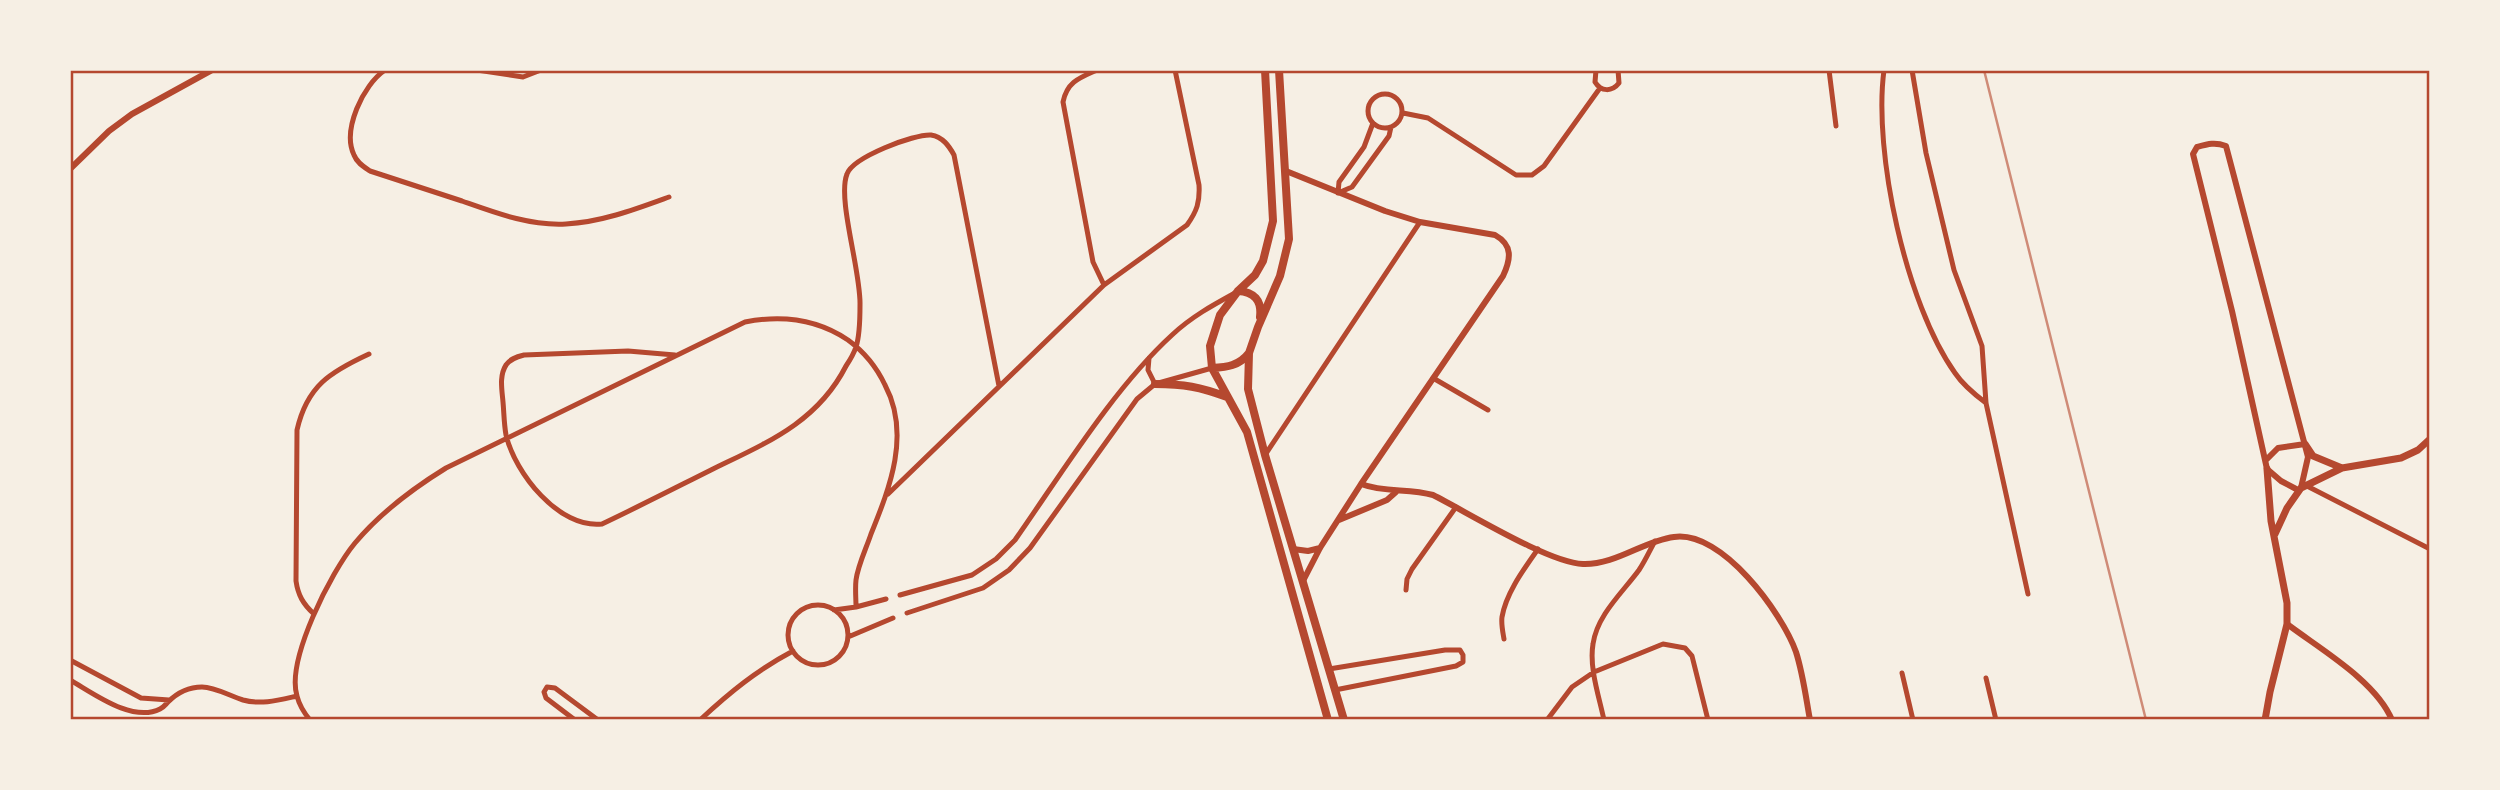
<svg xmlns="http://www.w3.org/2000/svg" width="2500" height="790" font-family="Literata,serif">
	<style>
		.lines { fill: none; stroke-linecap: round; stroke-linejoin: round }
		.minor { stroke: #b5482f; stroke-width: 5 }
		.tertiary { stroke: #b5482f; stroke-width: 6 }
		.secondary { stroke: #b5482f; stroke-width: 7 }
		.primary { stroke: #b5482f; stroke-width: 8 }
		.rail { stroke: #cf8b77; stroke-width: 2.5 }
		.neatline { fill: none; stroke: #b5482f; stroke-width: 2.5 }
	</style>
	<rect width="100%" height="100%" fill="#f6efe4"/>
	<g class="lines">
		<!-- minor -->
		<path class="minor" d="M385,70C363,85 342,130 354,155C357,163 364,167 370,171C401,181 431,191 462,201C496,213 530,226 566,224C602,222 636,209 669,197
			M477,70L523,77L541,70
			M1097,70C1079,78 1067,82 1063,102L1093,262L1104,285
			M1596,70L1595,82C1601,92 1612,92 1619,83L1618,70
			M1829,70L1836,126
			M1884,70C1873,153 1906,304 1955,373C1963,385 1974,394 1986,403
			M1912,70L1926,153L1954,270L1982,346L1986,403L2028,594
			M1368 111a17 17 0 1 1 34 0a17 17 0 1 1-34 0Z
			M1403,113L1428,118L1516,175H1532L1544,166L1600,88
			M1373,123L1364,147L1339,182L1338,193L1352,187L1389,136L1391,127
			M675,355L628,351L524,355C516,357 510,359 506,365C499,376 502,390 503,402C504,413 504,424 506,435C515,473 559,529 602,524C638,507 675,488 711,470C766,443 817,423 846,366C850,360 854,353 856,347C860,335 860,317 860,305C861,271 837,199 847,174C853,157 914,134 931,135C943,137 949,146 954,155L999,386
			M1149,358L1148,370L1155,384
			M1433,378L1488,410
			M1265,455L1420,222
			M2305,485L2430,549
			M888,494L1104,285L1187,225C1197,211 1200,202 1199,185L1175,70
			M1406,590L1407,579L1412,569L1456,507
			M900,595L972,575L996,559L1015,540C1062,473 1113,389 1172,335C1191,317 1213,305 1235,293
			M788 635a30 30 0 1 1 60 0a30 30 0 1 1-60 0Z
			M834,610L856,607L886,599
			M907,613L983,588L1009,570L1030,548L1137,399L1155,384L1212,368
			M314,614C303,604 298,595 296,581L297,430C307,386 330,372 369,354
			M848,637L893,618
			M1504,639C1503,633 1501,624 1502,617C1506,593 1524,569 1538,549
			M70,660L141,698L169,700
			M1329,669L1445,650H1460L1463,655V662L1456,666L1335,690
			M1902,673L1913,720
			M1986,678L1996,720
			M70,680C93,693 132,723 160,709C164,707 165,705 168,702C177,693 189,687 202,687C215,687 230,696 243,700C261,705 279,700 297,696
			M310,720C305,714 299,704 297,696C286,660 331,572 355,543C381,512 412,489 446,468L745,322C781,315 817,319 848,340C863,351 877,368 885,385C911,434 890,487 871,534C866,549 858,565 856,580C855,589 856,598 856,607
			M575,720L546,698L544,692L547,687L555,688L598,720
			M700,720C729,693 757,670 793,651
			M1547,720L1572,687L1594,672L1663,644L1685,648L1692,656L1708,720
			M1604,720C1599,696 1589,668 1593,644C1597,615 1623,592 1639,570C1645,561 1650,550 1655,541"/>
		<!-- tertiary -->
		<path class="tertiary" d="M70,169L109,131L132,114L212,70
			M1286,171L1385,211L1420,222L1495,235C1513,245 1511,259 1503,276L1361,484L1320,548L1303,581
			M2266,460L2278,448L2305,444
			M1361,484C1385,493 1409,488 1433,495C1467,512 1549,563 1583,564C1616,565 1643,541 1674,537C1722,530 1782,613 1796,652C1803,674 1806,698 1810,720
			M2298,490L2281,481L2267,469L2232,311L2193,154L2197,147C2208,144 2215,142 2226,146L2308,457L2301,488
			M1339,520L1387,500L1396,492
			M1293,549L1308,551L1320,548
			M2287,624C2320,649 2376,681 2392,720"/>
		<!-- secondary -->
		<path class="secondary" d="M2305,444L2313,456L2342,468
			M2275,534L2287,508L2301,488L2342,468L2401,458L2418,450L2430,439
			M2265,720L2270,692L2287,624V603L2271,521L2267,469"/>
		<!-- primary -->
		<path class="primary" d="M1265,70L1273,221L1263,261L1255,275L1238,291L1220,315L1210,346L1212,368L1247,432L1328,720
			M1279,70L1289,239L1280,276L1258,327L1249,353L1248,389L1265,455L1344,720
			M1238,291C1254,292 1262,300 1260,317
			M1212,368C1227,367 1239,366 1249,353
			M1155,384C1184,384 1200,387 1227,397"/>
		<!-- rail -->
		<path class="rail" d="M1984,70L2146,720"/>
	</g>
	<!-- border -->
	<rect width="2500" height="790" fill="none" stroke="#f6efe4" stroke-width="144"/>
	<rect x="72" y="72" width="2356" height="646" class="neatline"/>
</svg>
